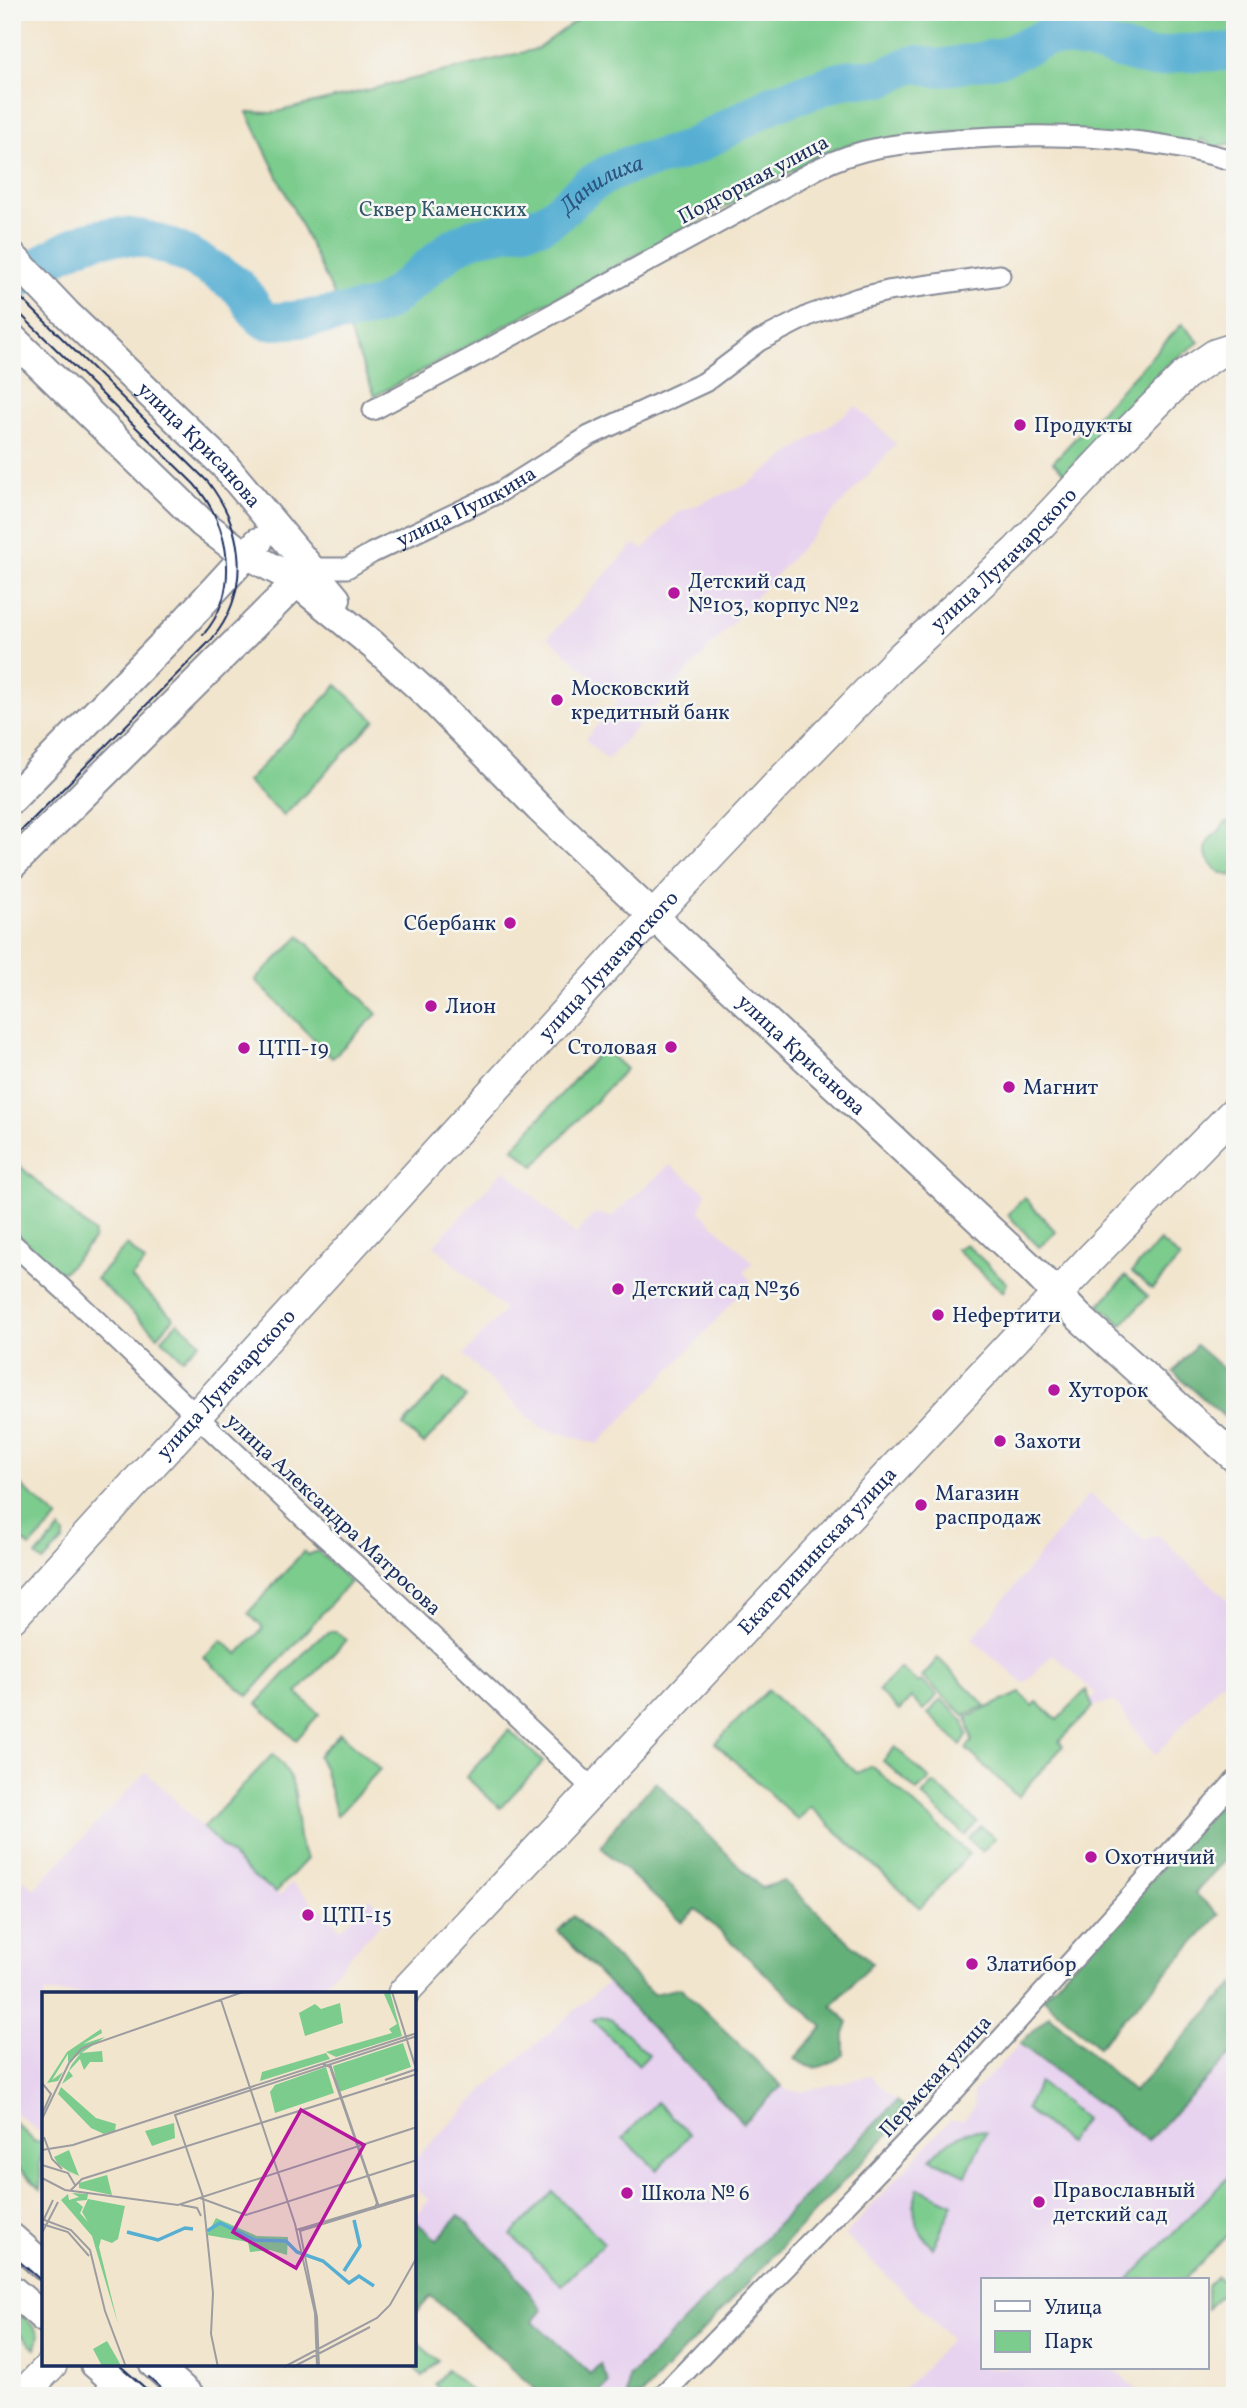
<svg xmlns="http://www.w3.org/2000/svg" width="1247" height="2408" font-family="Vollkorn,serif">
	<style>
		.built { fill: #e7d2ef }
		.green { fill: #7bcc8d; stroke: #4b7e76; stroke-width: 2 }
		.forest { fill: #64b078; stroke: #40706b; stroke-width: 2 }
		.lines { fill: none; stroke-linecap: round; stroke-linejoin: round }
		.river { stroke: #56afd3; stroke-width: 38 }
		.minor-casing { stroke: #868a96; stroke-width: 23 }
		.secondary-casing { stroke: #868a96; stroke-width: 32 }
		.primary-casing { stroke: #868a96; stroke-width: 33 }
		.minor { stroke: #fff; stroke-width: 19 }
		.secondary { stroke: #fff; stroke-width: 28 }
		.primary { stroke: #fff; stroke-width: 30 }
		.tram { stroke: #1b2f5e; stroke-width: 2 }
		.poi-dot { fill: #b5179e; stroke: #f6f6f2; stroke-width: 2.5 }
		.labels { text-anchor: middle; stroke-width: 5; stroke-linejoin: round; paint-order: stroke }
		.street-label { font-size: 21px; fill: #1b2f5e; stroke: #f6f6f2 }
		.park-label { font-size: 21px; fill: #33566a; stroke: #f6f6f2 }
		.poi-label { font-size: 21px; fill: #1b2f5e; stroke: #f6f6f2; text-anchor: start }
		.water-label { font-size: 23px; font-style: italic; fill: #2d5581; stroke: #f6f6f2 }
		.inset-river { fill: none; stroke: #56afd3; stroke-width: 3.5 }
		.inset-road { fill: none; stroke: #9c9ca1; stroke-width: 2 }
		.view { fill: #b5179e; fill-opacity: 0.15; stroke: #b5179e; stroke-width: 3.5 }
		.inset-edge { fill: none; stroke: #1b2f5e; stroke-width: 3.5 }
	</style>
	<rect width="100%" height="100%" fill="#f6f6f2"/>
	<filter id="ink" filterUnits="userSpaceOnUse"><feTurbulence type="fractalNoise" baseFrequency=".0143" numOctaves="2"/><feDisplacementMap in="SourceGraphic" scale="14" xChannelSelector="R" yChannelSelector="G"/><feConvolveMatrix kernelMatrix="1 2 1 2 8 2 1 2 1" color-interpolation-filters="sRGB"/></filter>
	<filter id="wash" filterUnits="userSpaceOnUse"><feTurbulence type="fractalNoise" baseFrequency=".00686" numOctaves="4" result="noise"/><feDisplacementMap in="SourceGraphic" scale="28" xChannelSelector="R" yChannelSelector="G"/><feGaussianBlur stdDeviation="1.57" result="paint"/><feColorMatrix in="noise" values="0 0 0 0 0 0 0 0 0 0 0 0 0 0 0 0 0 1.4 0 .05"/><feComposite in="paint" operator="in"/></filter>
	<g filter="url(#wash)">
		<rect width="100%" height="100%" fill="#f2e5cd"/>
		<!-- built -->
		<path class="built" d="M856,406L896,444L607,760L585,739L619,701L548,637L634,544L644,549L677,513L746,485Z
			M670,1165L706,1192L700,1212L753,1262L744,1272L751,1281L693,1346L598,1444L540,1428L464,1355L504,1310L434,1245L505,1169L575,1235L595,1213L611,1217Z
			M1089,1494L1144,1539L1158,1535L1235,1606V1667L1155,1755L1114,1701L1093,1707L1089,1701L1096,1694L1053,1654L1024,1684L972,1639Z
			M146,1772L251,1875L280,1895L292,1883L341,1929L370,1898L388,1915L315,1993H44V2136L12,2110V1893L24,1880L34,1889Z
			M609,1981L743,2122L782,2086L789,2091H805L870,2076L909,2112L641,2396H583L415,2235V2218L429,2200L415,2187V2159L494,2080Z
			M1020,2044L1148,2141L1235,2050V2169L1128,2280H983V2368H1113L1143,2396H895L925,2369L951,2338L845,2235L950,2120H964L974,2107L973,2093Z"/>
		<!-- green -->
		<path class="green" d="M588,12H1235V143L1213,147L1202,139L1197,144L948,132L852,144L818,157L375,396L338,303L247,112L272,113L537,49Z
			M1182,324L1199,342L1166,366L1065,473L1053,462Z
			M337,685L375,720L284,816L247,782Z
			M1232,820L1235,822V874L1232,876C1216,874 1198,857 1210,839C1213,835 1216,834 1219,831C1224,825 1224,822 1232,820Z
			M300,936L377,1014L332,1058L255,980Z
			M603,1048L626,1069L534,1166L513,1148Z
			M12,1159L94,1233L93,1240L65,1271L60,1272L12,1230Z
			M1024,1197L1056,1232L1039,1247L1008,1215Z
			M1160,1241L1180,1258L1152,1289L1132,1272Z
			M966,1244L1007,1283L1003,1292L956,1249Z
			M127,1245L145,1262L131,1278L174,1318L158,1336L96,1279Z
			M1126,1276L1148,1296L1122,1325L1099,1305Z
			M178,1322L200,1342L183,1359L162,1339Z
			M445,1379L466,1397L424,1444L403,1426Z
			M12,1478L58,1518L30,1547L15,1535H12Z
			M60,1529L64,1534V1540L43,1562L36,1556Z
			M304,1551L308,1555L318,1551L350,1582L248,1696L204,1658L222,1640L238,1654L263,1628L248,1613Z
			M330,1632H336L346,1640L297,1693L319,1714L296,1740L257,1704L316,1640Z
			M938,1658L986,1706L964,1715L922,1677Z
			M900,1668L918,1683L921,1681L937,1695L923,1710L911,1698L899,1711L878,1691Z
			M768,1690L857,1773L872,1766L969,1854L920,1908L810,1807L798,1820L715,1743Z
			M1086,1690L1093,1707L1059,1741L1063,1746L1018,1797L966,1749L972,1741L967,1717L1020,1693L1033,1706L1037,1702L1057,1720Z
			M941,1699L964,1721L967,1735L961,1745L928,1714Z
			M509,1730L543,1762L500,1808L466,1777Z
			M340,1733L380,1769L337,1816L324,1768L318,1756Z
			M895,1747L930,1779L917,1791L883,1761Z
			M273,1754C279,1761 286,1768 290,1777C302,1803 291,1833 307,1859L276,1892L251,1875L203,1828Z
			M934,1783L977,1822L965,1835L922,1796Z
			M981,1826L995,1838L982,1852L968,1839Z
			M601,2016L612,2020L649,2055L639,2065L592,2020Z
			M1039,2082L1085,2119L1068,2143L1026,2109Z
			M657,2102L690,2134L657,2170L623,2138Z
			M12,2120L35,2142L44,2141L40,2162L41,2189L12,2162Z
			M977,2130L986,2132L966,2175L931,2159C943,2143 957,2134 977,2130Z
			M1235,2170V2227L1184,2280H1128Z
			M918,2188L953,2204L933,2248C915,2228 910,2213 918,2188Z
			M553,2192L604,2243L562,2285L511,2235Z
			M1217,2276L1228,2286L1207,2309V2286Z
			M22,2315L32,2325L39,2335L36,2349L12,2327Z
			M415,2341L438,2361L423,2376L410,2364H415Z
			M447,2370L475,2394L473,2396H447L435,2385Z"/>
		<!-- forest -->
		<path class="forest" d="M1196,1345L1235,1379V1426L1173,1372Z
			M656,1782L761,1888L784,1881L872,1963L832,2006L848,2022L844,2033V2055C825,2066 814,2075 795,2058L823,2027L696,1909L682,1922L601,1847L618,1822Z
			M1235,1787V1849L1195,1893L1219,1915L1098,2047L1043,1998Z
			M573,1916L653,1994L681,1988L782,2086L743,2123L558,1931Z
			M1235,1983V2050L1148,2141L1020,2044L1049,2015L1133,2092Z
			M897,2101L909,2112L641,2396H627L629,2378Z
			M459,2215L510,2267L542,2310L533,2321L590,2374L600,2364L609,2383L596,2396H543L431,2296L415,2314V2221L437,2240Z"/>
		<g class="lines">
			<!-- river -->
			<path class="river" id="s1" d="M12,283C35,269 57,253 82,243C136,222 192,254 236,285C248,294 255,316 267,321C275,324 361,311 373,308C378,306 383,304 388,301L452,248L474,237L541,224L552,218L588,186L608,174L629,165L680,152L700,143L774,103L837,82L852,78H882L908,66L917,64L936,68L947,67L1002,57L1050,36L1087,41L1152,59L1180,53L1235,52"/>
		</g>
	</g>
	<g filter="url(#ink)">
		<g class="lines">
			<!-- minor casing -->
			<g class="minor-casing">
				<g id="minor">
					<path d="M373,410L479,354L817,169C863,145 907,143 958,139C1050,132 1145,135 1235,161"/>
					<path id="s2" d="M311,568H347L372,553L500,492L589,436L705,382L759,341L810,315L858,298L888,291L1000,275"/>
					<path d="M12,1243L73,1298L303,1517L391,1597L594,1790"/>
					<path d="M662,2396L934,2113L1235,1781"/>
				</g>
			</g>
			<!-- secondary casing -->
			<g class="secondary-casing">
				<g id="secondary">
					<path id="s3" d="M12,256L66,313L224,465L336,599"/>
					<path id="s4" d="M12,338L202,523L235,548L290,577L373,645L429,696L539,808L635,899L1030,1267L1080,1318L1235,1458"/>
					<path d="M12,799L183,624L258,542"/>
					<path d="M12,865L309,570"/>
					<path d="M12,2238L44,2266"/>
					<path d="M12,2290L44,2318"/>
					<path d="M95,2364L132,2396"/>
					<path d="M154,2364L190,2396"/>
				</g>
			</g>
			<!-- primary casing -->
			<g class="primary-casing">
				<g id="primary">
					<path id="s5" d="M12,1618L627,944L777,785L900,658L1016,551L1124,436L1185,375L1216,354L1235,348"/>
					<path id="s6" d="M403,1993L1090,1259L1235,1111"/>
					<path d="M21,2396L52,2364"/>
				</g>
			</g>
			<!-- minor -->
			<use href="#minor" class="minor"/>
			<!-- secondary -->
			<use href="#secondary" class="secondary"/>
			<!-- primary -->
			<use href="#primary" class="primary"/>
			<!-- tram -->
			<path class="tram" d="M12,289L208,482C245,530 251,591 212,639L12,840
				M12,306L194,484C231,525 241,592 203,635
				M12,2255L44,2283
				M118,2364L154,2396
				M149,2377L170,2396"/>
		</g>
	</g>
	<!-- markers -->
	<g class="poi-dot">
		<circle cx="1020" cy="425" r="7"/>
		<circle cx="674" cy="593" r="7"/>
		<circle cx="557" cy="700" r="7"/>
		<circle cx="510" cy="923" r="7"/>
		<circle cx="431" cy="1006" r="7"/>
		<circle cx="671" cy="1047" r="7"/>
		<circle cx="244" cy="1048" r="7"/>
		<circle cx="1009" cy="1087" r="7"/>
		<circle cx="618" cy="1289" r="7"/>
		<circle cx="938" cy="1315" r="7"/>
		<circle cx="1054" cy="1390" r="7"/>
		<circle cx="1000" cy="1441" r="7"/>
		<circle cx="921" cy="1505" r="7"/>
		<circle cx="1091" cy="1857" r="7"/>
		<circle cx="308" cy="1915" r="7"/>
		<circle cx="972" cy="1964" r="7"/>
		<circle cx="627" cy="2193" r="7"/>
		<circle cx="1039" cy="2202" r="7"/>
	</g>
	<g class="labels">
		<!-- street labels -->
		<g class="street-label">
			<text transform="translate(753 179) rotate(-28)" y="7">Подгорная улица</text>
			<text dy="7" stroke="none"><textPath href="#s3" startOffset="266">улица Крисанова</textPath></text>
			<text dy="7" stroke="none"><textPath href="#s2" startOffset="170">улица Пушкина</textPath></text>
			<text dy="7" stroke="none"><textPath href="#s5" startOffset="1451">улица Луначарского</textPath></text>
			<text dy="7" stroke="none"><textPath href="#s5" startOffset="884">улица Луначарского</textPath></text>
			<text dy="7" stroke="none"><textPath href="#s4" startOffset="1069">улица Крисанова</textPath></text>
			<text dy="7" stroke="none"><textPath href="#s5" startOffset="317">улица Луначарского</textPath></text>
			<text transform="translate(334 1514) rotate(43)" y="7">улица Александра Матросова</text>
			<text dy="7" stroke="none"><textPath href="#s6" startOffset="606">Екатерининская улица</textPath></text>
			<text transform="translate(935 2076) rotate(-48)" y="7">Пермская улица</text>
		</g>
		<!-- park labels -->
		<g class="park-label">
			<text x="443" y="216">Сквер Каменских</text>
		</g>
		<!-- poi labels -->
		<g class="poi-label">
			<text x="1034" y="432">Прoдукты</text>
			<text x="688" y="588">Детский сад<tspan x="688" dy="24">№103, корпус №2</tspan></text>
			<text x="571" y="695">Московский<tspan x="571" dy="24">кредитный банк</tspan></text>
			<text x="496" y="930" text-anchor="end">Сбербанк</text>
			<text x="445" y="1013">Лион</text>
			<text x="657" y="1054" text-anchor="end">Столовая</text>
			<text x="258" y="1055">ЦТП-19</text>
			<text x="1023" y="1094">Магнит</text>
			<text x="632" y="1296">Детский сад №36</text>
			<text x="952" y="1322">Нефертити</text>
			<text x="1068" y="1397">Хуторок</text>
			<text x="1014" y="1448">Захоти</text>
			<text x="935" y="1500">Магазин<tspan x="935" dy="24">распродаж</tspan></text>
			<text x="1105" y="1864">Охотничий</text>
			<text x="322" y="1922">ЦТП-15</text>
			<text x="986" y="1971">Златибор</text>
			<text x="1053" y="2197">Православный<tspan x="1053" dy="24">детский сад</tspan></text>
			<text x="641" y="2200">Школа № 6</text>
		</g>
		<!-- water labels -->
		<g class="water-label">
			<text dy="8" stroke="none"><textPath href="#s1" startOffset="668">Данилиха</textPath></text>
		</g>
	</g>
	<!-- overview -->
	<g transform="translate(42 1992)">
		<rect width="374" height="374" fill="#f2e5cd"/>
		<path d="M348,0L360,44L294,65L284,60L350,41L347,37L355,32L342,2ZM298,11L301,31L263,44L257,21L273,12L279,17ZM59,37L60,41L41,52L63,45L26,70V62L10,88L21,80L16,89L5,91L25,60ZM361,51L369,75L297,100L291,74ZM60,59L61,70H48L42,78L38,67L27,79L31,84L20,92L30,72L39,61ZM284,61L288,67L218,89L220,80ZM284,75L292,101L233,121L228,100L233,93ZM19,95L54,126L74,132L73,139L62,142L49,136L16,102ZM132,131L133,146L110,154L103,139ZM27,158L37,184L27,179L35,185L16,172L12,165ZM65,183L70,203L37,196V191ZM30,201L46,202L45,208L34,209L41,215L38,221L46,230L40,220L46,207L83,214L76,247L70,251L59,247L57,255L76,332L50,244L19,208L26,202L27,208L37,205ZM174,226L215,244L246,245L245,263L228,258L208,260L206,250L165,243ZM65,349L76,368L79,374H60L51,357Z" fill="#7bcc8d"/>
		<path class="inset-river" d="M165,239L178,231L213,248L244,249L255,260L281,269L307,291L317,284L332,294M85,240L116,248L143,236L151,237M302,279L318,254L312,228"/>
		<path class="inset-road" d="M350,0L375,80M179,8L253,232L273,321L275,375M281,72L288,75L322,173L335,211L332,217M288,72L336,212L333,217M343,88L375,77M0,91L9,102L0,122M0,127L27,71L40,56L201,0M2,145L10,167L20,177M0,158L31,153L375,41M0,173L26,181L33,193M0,186L23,198L136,213L375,135M28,199L40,187L375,82M158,206L204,223L375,168M139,213L155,216L159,224M0,227L29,238L48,258L63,319L84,375M2,227L11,208M0,232L26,240L47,264M254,238L375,202M0,241L16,210M176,375L169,342L171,301L161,205L133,123L375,44M242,375L335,326L348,313L375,265M251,375L328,335M277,375L275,325L258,239L375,203"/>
		<path class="view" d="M259,118L322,153L254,276L191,240Z"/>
		<rect width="374" height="374" class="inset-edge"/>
	</g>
	<!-- margin -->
	<rect width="1247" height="2408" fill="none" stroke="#f6f6f2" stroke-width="42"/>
	<!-- legend -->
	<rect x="981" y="2278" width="228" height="91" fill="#f6f6f2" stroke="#9ea6b7" stroke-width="2"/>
	<rect x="995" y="2301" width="35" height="10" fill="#ffffff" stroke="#9ea6b7" stroke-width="2"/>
	<text x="1044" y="2314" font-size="21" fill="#1b2f5e">Улица</text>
	<rect x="995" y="2331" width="35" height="21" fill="#7bcc8d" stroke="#9ea6b7" stroke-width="2"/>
	<text x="1044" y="2348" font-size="21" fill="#1b2f5e">Парк</text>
</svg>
